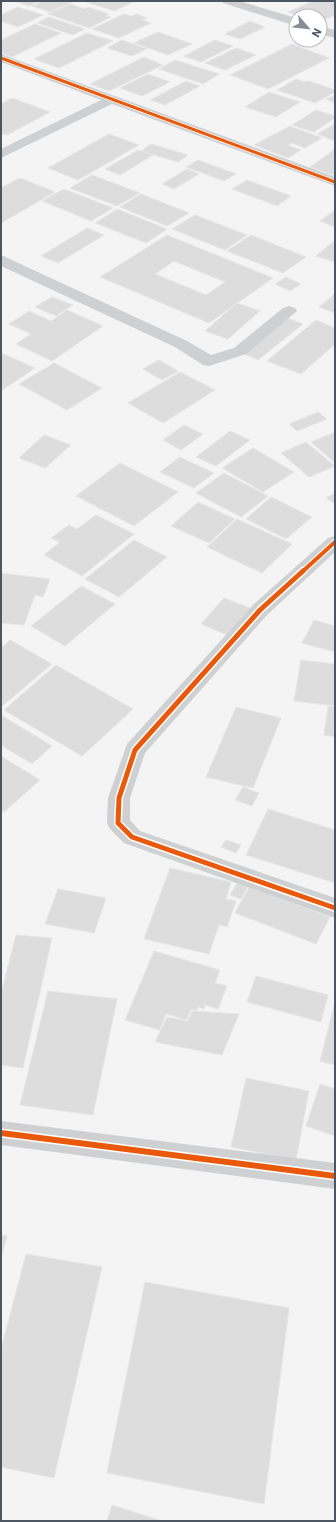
<svg xmlns="http://www.w3.org/2000/svg" width="336" height="1522" font-family="Roboto,sans-serif">
	<style>
		.building { fill: #ddddde; stroke: #e5e6e7; fill-rule: evenodd }
		.lines { fill: none; stroke-linecap: round; stroke-linejoin: round }
		.minor { fill: #ced0d2; fill-rule: evenodd }
		.cycleway-far3-casing { stroke: #fff; stroke-width: 4.5 }
		.cycleway-far2-casing { stroke: #fff; stroke-width: 6 }
		.cycleway-far1-casing { stroke: #fff; stroke-width: 8 }
		.cycleway-casing { stroke: #fff; stroke-width: 9 }
		.cycleway-far3 { stroke: #e8590c; stroke-width: 3 }
		.cycleway-far2 { stroke: #e8590c; stroke-width: 4 }
		.cycleway-far1 { stroke: #e8590c; stroke-width: 5 }
		.cycleway { stroke: #e8590c; stroke-width: 6 }
	</style>
	<rect width="100%" height="100%" fill="#f4f4f4"/>
	<!-- building -->
	<path class="building" d="M15,1H39L29,6Z
		M43,1H74L50,12L32,6Z
		M83,1H135L114,11Z
		M313,1H335V15L320,22V16H298L288,12Z
		M70,4L85,9L88,7L109,14L106,16L111,17L89,28L48,14Z
		M18,7L43,15L18,27L1,21V15Z
		M124,14L132,16L137,14L147,18L142,20L151,23L119,38L92,29Z
		M49,17L85,29L73,35L37,23Z
		M250,21L265,27L240,39L225,34Z
		M35,24L61,33L12,57L1,53V40Z
		M158,32L192,44L168,55L134,43Z
		M87,33L113,41L59,68L34,59Z
		M122,40L147,49L132,56L107,48Z
		M215,40L233,46L201,62L184,56Z
		M292,44L329,58L268,89L230,75Z
		M236,48L256,55L225,70L205,63Z
		M144,57L163,65L109,91L90,84Z
		M175,60L219,74L203,84L159,69Z
		M148,74L170,82L142,96L120,88Z
		M296,79L305,82L309,81L335,90V92L315,103L277,90Z
		M186,81L200,86L165,105L150,100Z
		M269,92L300,102L276,117L245,107Z
		M335,95V103L326,99Z
		M12,98L50,112L7,135L1,133V104Z
		M316,110L335,116V118L314,132L292,125Z
		M335,124V141L317,134Z
		M290,126L322,138L305,148L292,143L288,145L301,150L288,158L254,145Z
		M109,134L139,145L78,180L48,168Z
		M151,144L188,155L178,162L141,151Z
		M335,149V176L310,167Z
		M138,150L153,155L120,175L105,169Z
		M198,160L236,174L224,181L186,167Z
		M187,169L199,174L174,189L162,184Z
		M92,175L140,193L117,206L70,188Z
		M20,178L55,192L1,223V188Z
		M247,180L291,196L277,206L232,189Z
		M64,189L113,208L91,221L42,201Z
		M141,194L189,213L167,226L120,207Z
		M117,209L167,229L146,243L95,223Z
		M334,211L335,227L320,221Z
		M195,215L247,235L225,250L172,229Z
		M87,228L104,235L58,263L41,256Z
		M167,235L273,278L209,323L100,277ZM174,261L225,282L206,295L155,274Z
		M251,235L306,257L283,273L227,251Z
		M335,240V262L316,256Z
		M286,277L301,284L290,291L275,284Z
		M335,294V313L319,307Z
		M52,297L73,305L56,316L35,307Z
		M237,303L260,311L228,339L205,331Z
		M67,310L103,326L52,361L16,344L31,334L9,324L29,311L51,321Z
		M287,318L303,324L258,360L242,353Z
		M316,320L335,328V344L301,374L267,361Z
		M1,353L35,368L1,391Z
		M159,360L178,371L162,380L143,369Z
		M54,363L102,388L67,410L19,384Z
		M180,372L215,390L163,423L128,403Z
		M318,412L327,419L297,431L289,424Z
		M184,425L203,434L181,450L163,440Z
		M230,431L250,440L216,466L196,457Z
		M335,432V463L311,442Z
		M44,435L71,445L45,468L19,458Z
		M306,442L335,466L309,477L281,453Z
		M253,448L294,472L263,492L222,468Z
		M180,457L214,473L194,488L160,472Z
		M120,463L178,492L134,526L76,496Z
		M224,473L268,496L241,517L196,493Z
		M335,493V504L326,498Z
		M271,497L312,517L286,539L246,519Z
		M198,502L235,519L209,543L171,526Z
		M96,515L134,534L82,576L44,555L60,542L51,538L69,525L77,529Z
		M237,519L292,544L262,573L207,547Z
		M134,540L167,557L119,597L85,579Z
		M1,573L50,579L43,597L35,595L24,625L1,623Z
		M81,586L115,604L65,646L31,626Z
		M224,598L250,608L227,635L201,624Z
		M314,620L335,626V652L302,643Z
		M10,640L52,664L1,707V648Z
		M301,660L335,664V706L294,701Z
		M56,665L133,709L82,756L4,710Z
		M328,706L335,707V737L324,735Z
		M236,707L281,718L253,788L206,777Z
		M1,715L52,746L32,764L1,745Z
		M1,756L40,780L4,812L1,810Z
		M243,787L259,793L252,806L235,800Z
		M268,809L335,830V883L246,855Z
		M226,840L241,845L236,853L221,847Z
		M170,868L231,882L226,899L236,901L227,927L219,925L209,954L144,939Z
		M239,880L249,884L241,899L230,895Z
		M249,887L330,917L316,944L235,913Z
		M58,889L106,898L94,933L45,924Z
		M16,935L52,938L23,1068L1,1065V994Z
		M154,951L220,970L215,983L227,986L218,1009L205,1005L204,1009L198,1007L197,1011L191,1009L187,1020L166,1014L160,1030L125,1020Z
		M256,976L328,995L321,1022L247,1002Z
		M48,991L117,999L93,1115L20,1105Z
		M335,1002V1065L320,1061Z
		M192,1011L239,1014L222,1055L155,1042L167,1017L188,1021Z
		M246,1078L309,1091L296,1160L231,1147Z
		M320,1084L335,1089V1136L306,1126Z
		M1,1235L7,1236L1,1258Z
		M26,1254L102,1267L54,1478L1,1467V1349Z
		M145,1282L289,1308L264,1504L107,1473Z
		M112,1505L162,1521H107Z"/>
	<g class="lines">
		<!-- minor -->
		<path class="minor" d="M221,1H239L296,18V26L223,3Z
			M320,26L335,30V38L320,34Z
			M1,54L335,177V186L112,104L1,158V149L101,100L1,62Z
			M1,255L187,341L211,355L234,348L283,308L289,306L295,308L297,311L246,354L209,366L203,365L175,347L1,266Z
			M335,536V552L267,615L145,753L130,798V820L140,831L335,898V918L124,843L110,829L107,823L108,798L127,744L253,605L328,538Z
			M1,1121L335,1163V1189L1,1145Z"/>
		<!-- cycleway-far3 casing -->
		<g class="cycleway-far3-casing">
			<path id="cycleway-far3" d="M1,58L335,182"/>
		</g>
		<!-- cycleway-far2 casing -->
		<g class="cycleway-far2-casing">
			<path id="cycleway-far2" d="M302,572L335,542"/>
		</g>
		<!-- cycleway-far1 casing -->
		<g class="cycleway-far1-casing">
			<path id="cycleway-far1" d="M303,571L260,610L135,750L119,798L118,823L132,837L335,908"/>
		</g>
		<!-- cycleway casing -->
		<g class="cycleway-casing">
			<path id="cycleway" d="M1,1133L335,1176"/>
		</g>
		<!-- cycleway-far3 -->
		<use href="#cycleway-far3" class="cycleway-far3"/>
		<!-- cycleway-far2 -->
		<use href="#cycleway-far2" class="cycleway-far2"/>
		<!-- cycleway-far1 -->
		<use href="#cycleway-far1" class="cycleway-far1"/>
		<!-- cycleway -->
		<use href="#cycleway" class="cycleway"/>
	</g>
	<!-- border -->
	<rect width="336" height="1522" fill="none" stroke="#4a5661" stroke-width="4"/>
	<!-- north arrow -->
	<g transform="translate(308 28) rotate(118)"><circle r="19" fill="#ffffff" stroke="#b7bbc0"/>
	<path d="M0-3L7 15L0 10L-7 15Z" fill="#868d94"/>
	<text y="-6" font-size="11" font-weight="bold" text-anchor="middle" fill="#4a5661">N</text>
	</g>
</svg>
